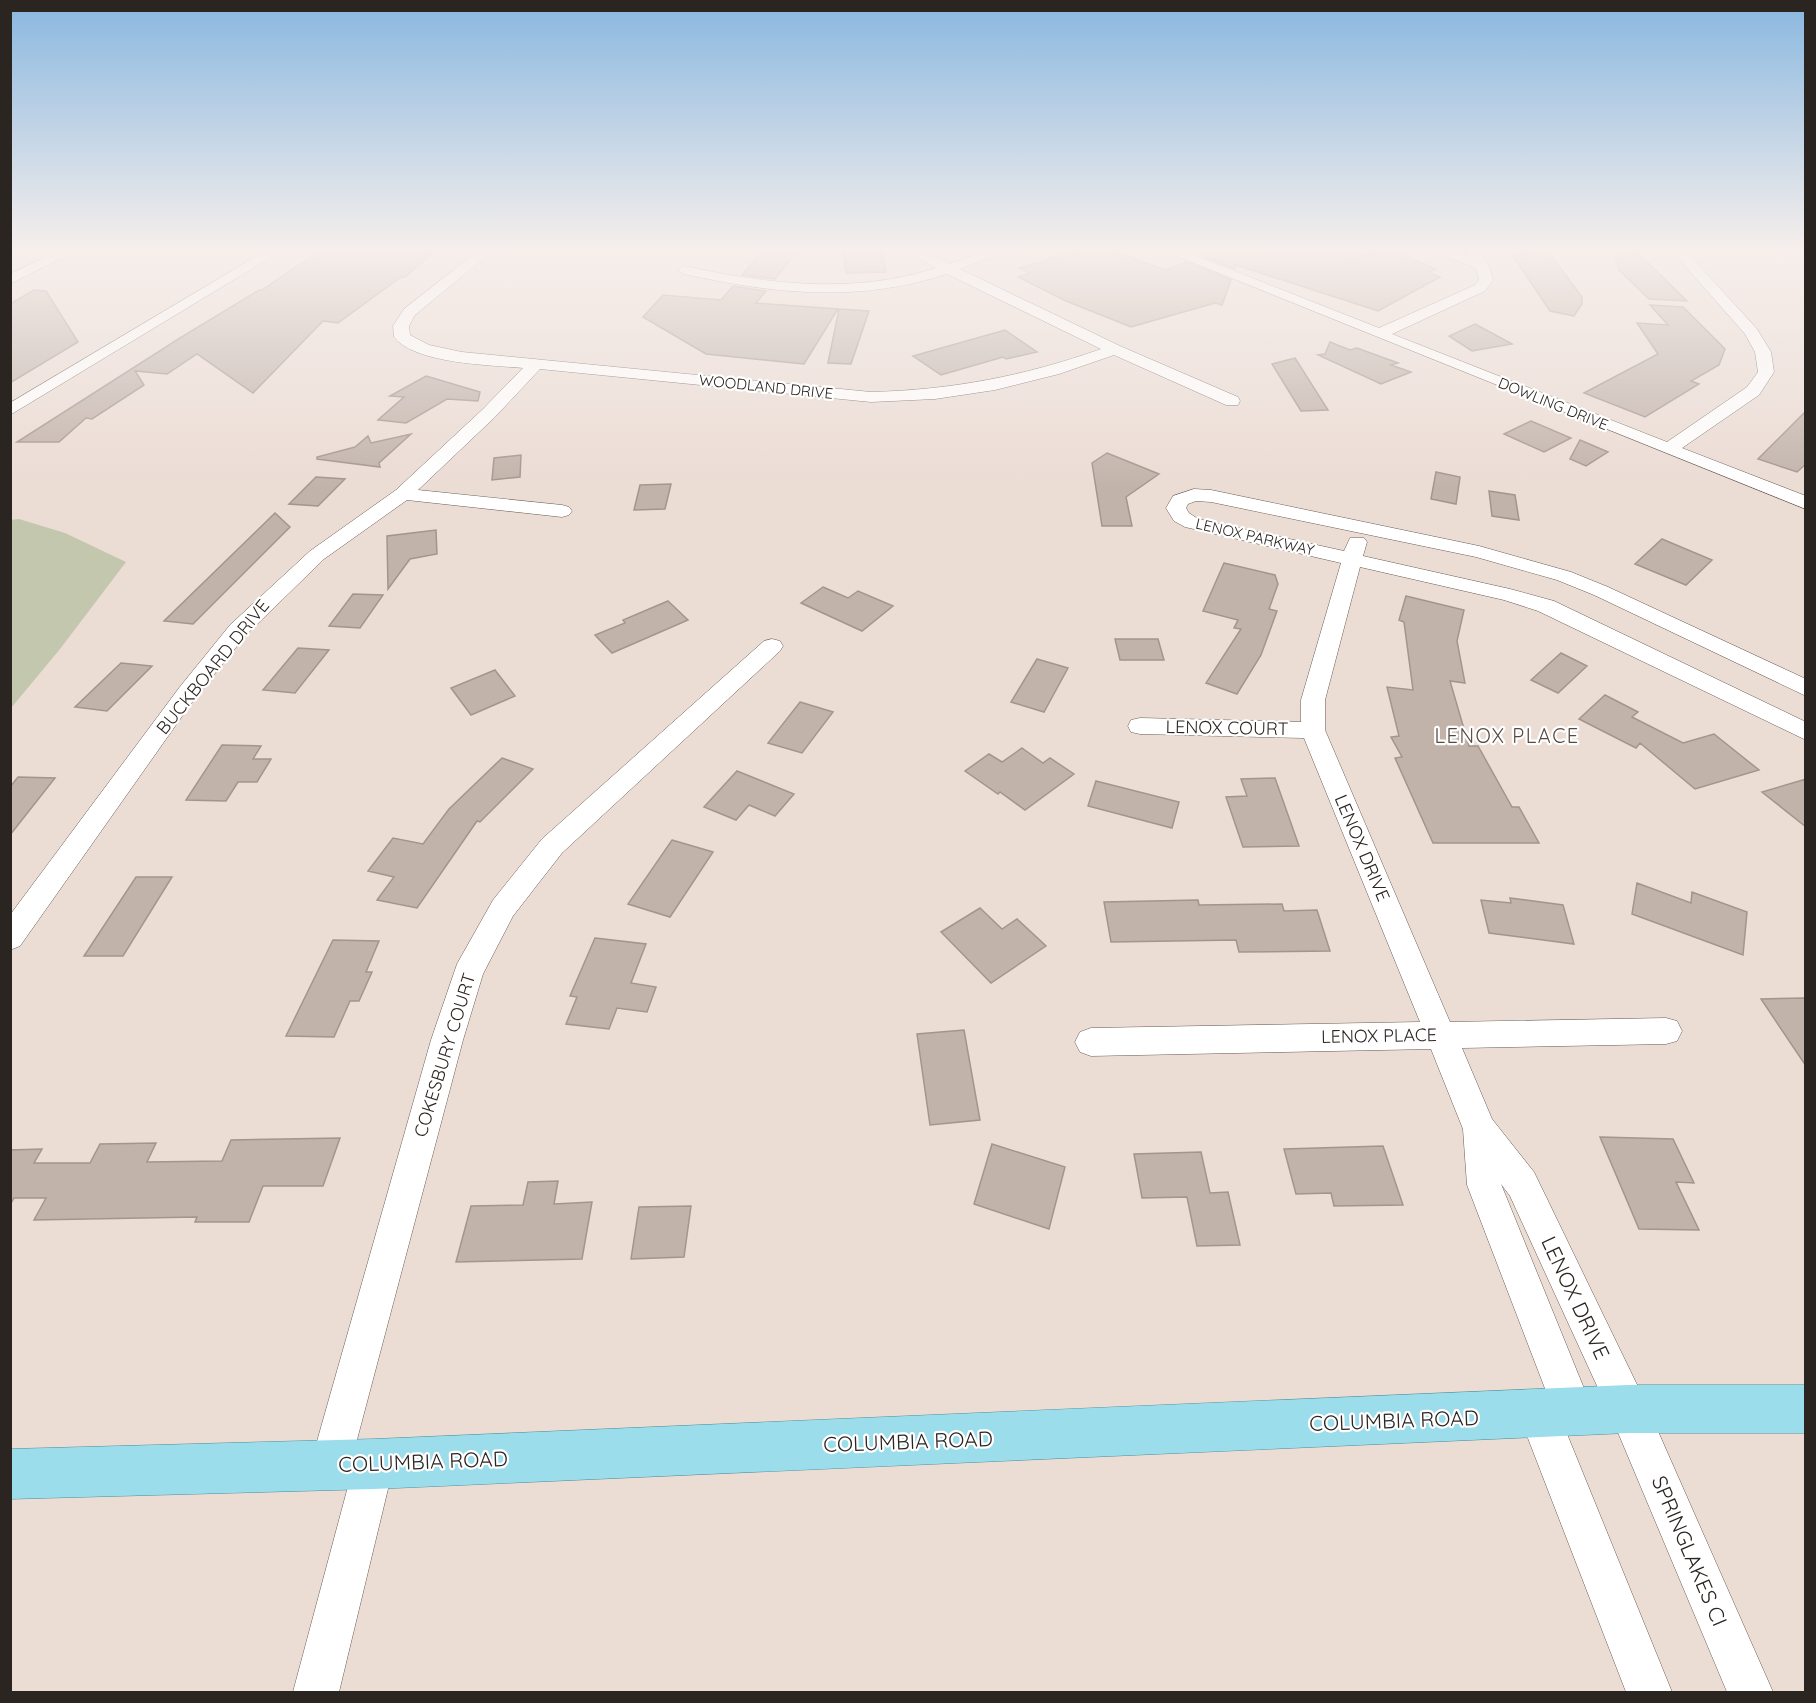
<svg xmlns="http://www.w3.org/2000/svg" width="1816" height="1703" font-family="Quicksand,sans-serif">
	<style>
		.green { fill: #c2c7ae }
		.building { fill: #c1b3aa; stroke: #a3958d; stroke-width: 1.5 }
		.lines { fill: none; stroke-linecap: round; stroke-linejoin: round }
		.minor-casing { stroke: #6a5d55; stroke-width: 1 }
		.major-casing { stroke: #498e9c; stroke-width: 1 }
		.minor { fill: #fff; fill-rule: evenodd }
		.major { fill: #9bddeb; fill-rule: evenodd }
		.labels { text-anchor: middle; stroke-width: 4.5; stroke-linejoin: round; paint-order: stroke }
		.far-street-label { font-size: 15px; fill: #2b2522; stroke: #fff }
		.street-label { font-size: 18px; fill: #2b2522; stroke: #fff }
		.neighbourhood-label { font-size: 20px; letter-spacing: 1.5px; fill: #574a43; stroke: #fff }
		.near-street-label { font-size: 21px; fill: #2b2522; stroke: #fff }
	</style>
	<rect width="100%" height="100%" fill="#ebdcd4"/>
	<!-- green -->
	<path class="green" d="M19,519L65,533L126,562L60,649L11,708L10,520Z"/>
	<!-- building -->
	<path class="building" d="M321,250H436L405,277H401L338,323L323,321L253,393L197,354L167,374L135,371L144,385L92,419L86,418L59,442H17L180,338L259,290H262Z
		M763,250H798L775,279L742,275Z
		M843,250H882L886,272L846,273Z
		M1080,250H1110L1165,270L1187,262L1231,280L1222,305L1215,303L1131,327L1066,301L1018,277L1030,273L1019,268Z
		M1206,250H1348L1349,258L1380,250H1391L1436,269L1428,272L1440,277L1378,311L1236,265L1235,269L1204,257L1207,255Z
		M1520,250H1547L1582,297V304L1574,316L1550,311L1513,256H1524Z
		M1613,250H1635L1687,301L1649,299L1619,270Z
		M733,286L766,291L756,303L838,309L804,364L706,354L643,317L663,295L721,300Z
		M34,290L46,291L78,342L10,383V304Z
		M1650,305L1683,307L1725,349L1719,365L1691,381L1699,384L1645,417L1584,393L1658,354L1637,323L1668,325Z
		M839,309L869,311L851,364L828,363Z
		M1475,324L1512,344L1472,351L1449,336Z
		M1005,330L1037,352L1006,359L1003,357L941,375L913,356Z
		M1330,342L1350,350L1357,348L1398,363L1391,365L1411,372L1381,384L1318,355L1325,354Z
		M1295,358L1328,410L1301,411L1272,364Z
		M426,376L480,392L478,401L447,399L406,423L378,420L404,397L390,396Z
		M1806,411V464L1797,472L1758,459Z
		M1531,421L1571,438L1544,452L1504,434Z
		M411,434L379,463L380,467L317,459V457L355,447L368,436L371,443Z
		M1580,440L1608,452L1586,466L1570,459Z
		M1107,453L1159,474L1126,497L1132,526H1102L1092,463Z
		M521,455L520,477L492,480L494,458Z
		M1436,472L1460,477L1456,504L1431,499Z
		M316,477L345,479L318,506L289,504Z
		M671,484L665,509L634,510L640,485Z
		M1489,491L1515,495L1519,520L1492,516Z
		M275,513L290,527L193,624L164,621Z
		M436,530L437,554L410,559L388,589L387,536Z
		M1662,539L1712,560L1686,585L1635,564Z
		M1224,563L1275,575L1278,584L1269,609L1277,611L1261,655L1237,694L1206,683L1241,629L1234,628L1238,620L1203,611Z
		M823,587L848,598L858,591L893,606L862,631L801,603Z
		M353,594L383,595L360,628L329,626Z
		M1406,596L1464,610L1457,641L1465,683L1450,681L1469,746H1478L1512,807H1519L1539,843H1433L1395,758L1402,757L1391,737L1399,736L1387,687L1413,690L1404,622L1399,620Z
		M668,601L688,620L612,653L595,635L625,623L623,620Z
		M1115,639H1158L1164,660H1120Z
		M298,648L329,650L295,693L263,690Z
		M1561,653L1587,666L1558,693L1531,680Z
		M1037,659L1068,668L1044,712L1011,702Z
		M121,663L152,666L107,711L75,707Z
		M495,670L515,696L471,715L451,688Z
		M1605,695L1638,712L1632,717L1683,743L1714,734L1759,770L1695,789L1640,743L1636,748L1579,719Z
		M800,702L833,712L802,753L768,743Z
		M222,745L261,746L253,759H271L257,782H238L226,801L186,800Z
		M1022,748L1043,763L1050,758L1074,774L1025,810L1000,792L998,794L965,771L989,754L1002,762Z
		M502,758L533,769L480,822L477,821L417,908L377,900L394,877L368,871L393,838L423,844L449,809Z
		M737,771L794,794L775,816L749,805L736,820L704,807Z
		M18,777L55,778L10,835V787Z
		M1275,778L1299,846L1243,847L1226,797L1247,796L1241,779Z
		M1806,779V827L1762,792Z
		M1096,781L1179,802L1172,828L1088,806Z
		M672,840L713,852L670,917L628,904Z
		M136,877H172L123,956H84Z
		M1637,883L1691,903L1692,892L1747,912L1743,955L1632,914Z
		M1510,898L1563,905L1574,944L1489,933L1481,900L1511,903Z
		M1198,900L1199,905L1282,904L1284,911L1317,910L1330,951L1239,952L1236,940L1111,942L1104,902Z
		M980,908L1002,929L1017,919L1046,946L991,983L941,932Z
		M595,938L646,944L631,983L656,987L647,1012L617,1008L609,1029L566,1024L577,997L570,996Z
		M333,940L379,941L366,972H372L359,1001H350L334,1037L286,1036Z
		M1806,998V1066L1761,999Z
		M964,1030L980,1120L930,1125L917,1034Z
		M1600,1137L1673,1139L1694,1183L1676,1182L1699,1230L1639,1229Z
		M340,1138L323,1186H263L249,1222H195L197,1217L34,1220L46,1198H14L10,1205V1150L42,1149L34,1163H90L100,1144L156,1143L147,1162L222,1161L231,1140Z
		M992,1144L1065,1167L1049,1229L974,1204Z
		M1383,1146L1403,1205L1334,1206L1331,1193L1296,1194L1284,1149Z
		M1201,1152L1210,1193L1228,1192L1240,1245L1197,1246L1187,1197L1142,1198L1134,1154Z
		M558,1181L554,1204L592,1202L582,1259L456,1262L471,1206L523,1205L528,1182Z
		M691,1206L684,1257L631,1259L639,1207Z"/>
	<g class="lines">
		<!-- minor casing -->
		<g class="minor-casing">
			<path id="minor" d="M60,250H77L10,284V274Z
				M267,250H283L10,415V403Z
				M479,250H494L415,315L409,326L410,335L429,345L462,352L871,392C951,390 1025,376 1101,349L947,274C857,303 775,294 684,274L677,270L684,266C768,284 852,295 936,268L903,250H920L949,264L989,250H1009L960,269L1120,346L1238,397L1240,401L1238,405H1226L1114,355L1059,374L995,390L935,399L871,402L540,369L495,417L418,490L562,505L569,507L572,511L569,515L562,517L407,500L324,559L246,635L195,698L20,946L10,950V915L179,688L230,625L310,551L396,490L483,409L523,368C491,365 415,364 394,337L393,326L404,309Z
				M1162,250H1181L1379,328L1475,285L1479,280L1476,268L1431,250H1451L1470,257L1465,250H1479L1489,266L1493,280L1485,291L1392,334L1667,442L1747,387L1758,372L1755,352L1745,334L1671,250H1685L1757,329L1771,352L1774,372L1759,395L1682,448L1806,496V509Z
				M1194,489L1211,490L1479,546L1571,572L1608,587L1806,679V696L1594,595L1557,580L1476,557L1211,502L1196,501L1188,504L1186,508L1189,513L1198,519L1344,551L1350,538H1364L1367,542L1363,556L1510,589L1554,601L1806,722V740L1538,611L1504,600L1360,567L1325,700V730L1450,1022L1666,1018L1677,1021L1682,1031L1677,1041L1666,1044L1462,1048L1492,1119L1534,1172L1642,1395L1773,1692H1727L1614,1423L1510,1196L1501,1184L1594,1413L1588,1427L1574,1433L1565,1429L1672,1692H1626L1519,1415L1525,1401L1539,1395L1549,1399L1467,1185L1463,1129L1431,1049L1091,1056L1080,1052L1075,1042L1080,1032L1091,1028L1420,1022L1304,738L1140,734L1131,732L1128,726L1131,720L1140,718L1301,722V700L1341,563L1185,527L1174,521L1166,508L1173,496Z
				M772,639L780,641L783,646L780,651L562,853L513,916L483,974L463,1040L350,1466L344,1480L330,1486L316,1480L310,1466L431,1040L457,964L493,900L542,839L764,641Z
				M374,1444L388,1450L394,1464L339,1692H293L354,1464L360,1450Z"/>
		</g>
		<!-- major casing -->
		<g class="major-casing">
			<path id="major" d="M1628,1385H1806V1433H1628L374,1489L10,1499V1449L374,1439Z"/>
		</g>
		<!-- minor -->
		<use href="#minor" class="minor"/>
		<!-- major -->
		<use href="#major" class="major"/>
	</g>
	<!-- sky -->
	<linearGradient id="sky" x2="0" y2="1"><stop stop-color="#89b7e0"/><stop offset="0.51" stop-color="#f6efec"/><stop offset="1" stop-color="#f6efec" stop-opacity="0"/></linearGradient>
	<rect width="1816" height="489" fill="url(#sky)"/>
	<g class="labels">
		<!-- far-street labels -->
		<g class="far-street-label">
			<text transform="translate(766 387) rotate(6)" y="5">WOODLAND DRIVE</text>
			<text transform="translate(1553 404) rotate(22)" y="5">DOWLING DRIVE</text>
			<text transform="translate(1255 537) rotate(13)" y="5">LENOX PARKWAY</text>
		</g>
		<!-- street labels -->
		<g class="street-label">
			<text transform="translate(213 667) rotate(-51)" y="6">BUCKBOARD DRIVE</text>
			<text transform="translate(1227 728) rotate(1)" y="6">LENOX COURT</text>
			<text transform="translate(1362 848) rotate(67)" y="6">LENOX DRIVE</text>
			<text transform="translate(1379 1036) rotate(-1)" y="6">LENOX PLACE</text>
			<text transform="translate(445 1055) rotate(-73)" y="6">COKESBURY COURT</text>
		</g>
		<!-- neighbourhood labels -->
		<g class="neighbourhood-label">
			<text x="1507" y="743">LENOX PLACE</text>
		</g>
		<!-- near-street labels -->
		<g class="near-street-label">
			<text transform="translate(1575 1298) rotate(65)" y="7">LENOX DRIVE</text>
			<text transform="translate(1394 1421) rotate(-2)" y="7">COLUMBIA ROAD</text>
			<text transform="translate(908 1442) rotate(-2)" y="7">COLUMBIA ROAD</text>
			<text transform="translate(423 1462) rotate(-2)" y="7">COLUMBIA ROAD</text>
			<text transform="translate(1689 1551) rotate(67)" y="7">SPRINGLAKES CI</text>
		</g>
	</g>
	<!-- border -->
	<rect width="1816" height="1703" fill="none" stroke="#2b2522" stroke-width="24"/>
</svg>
